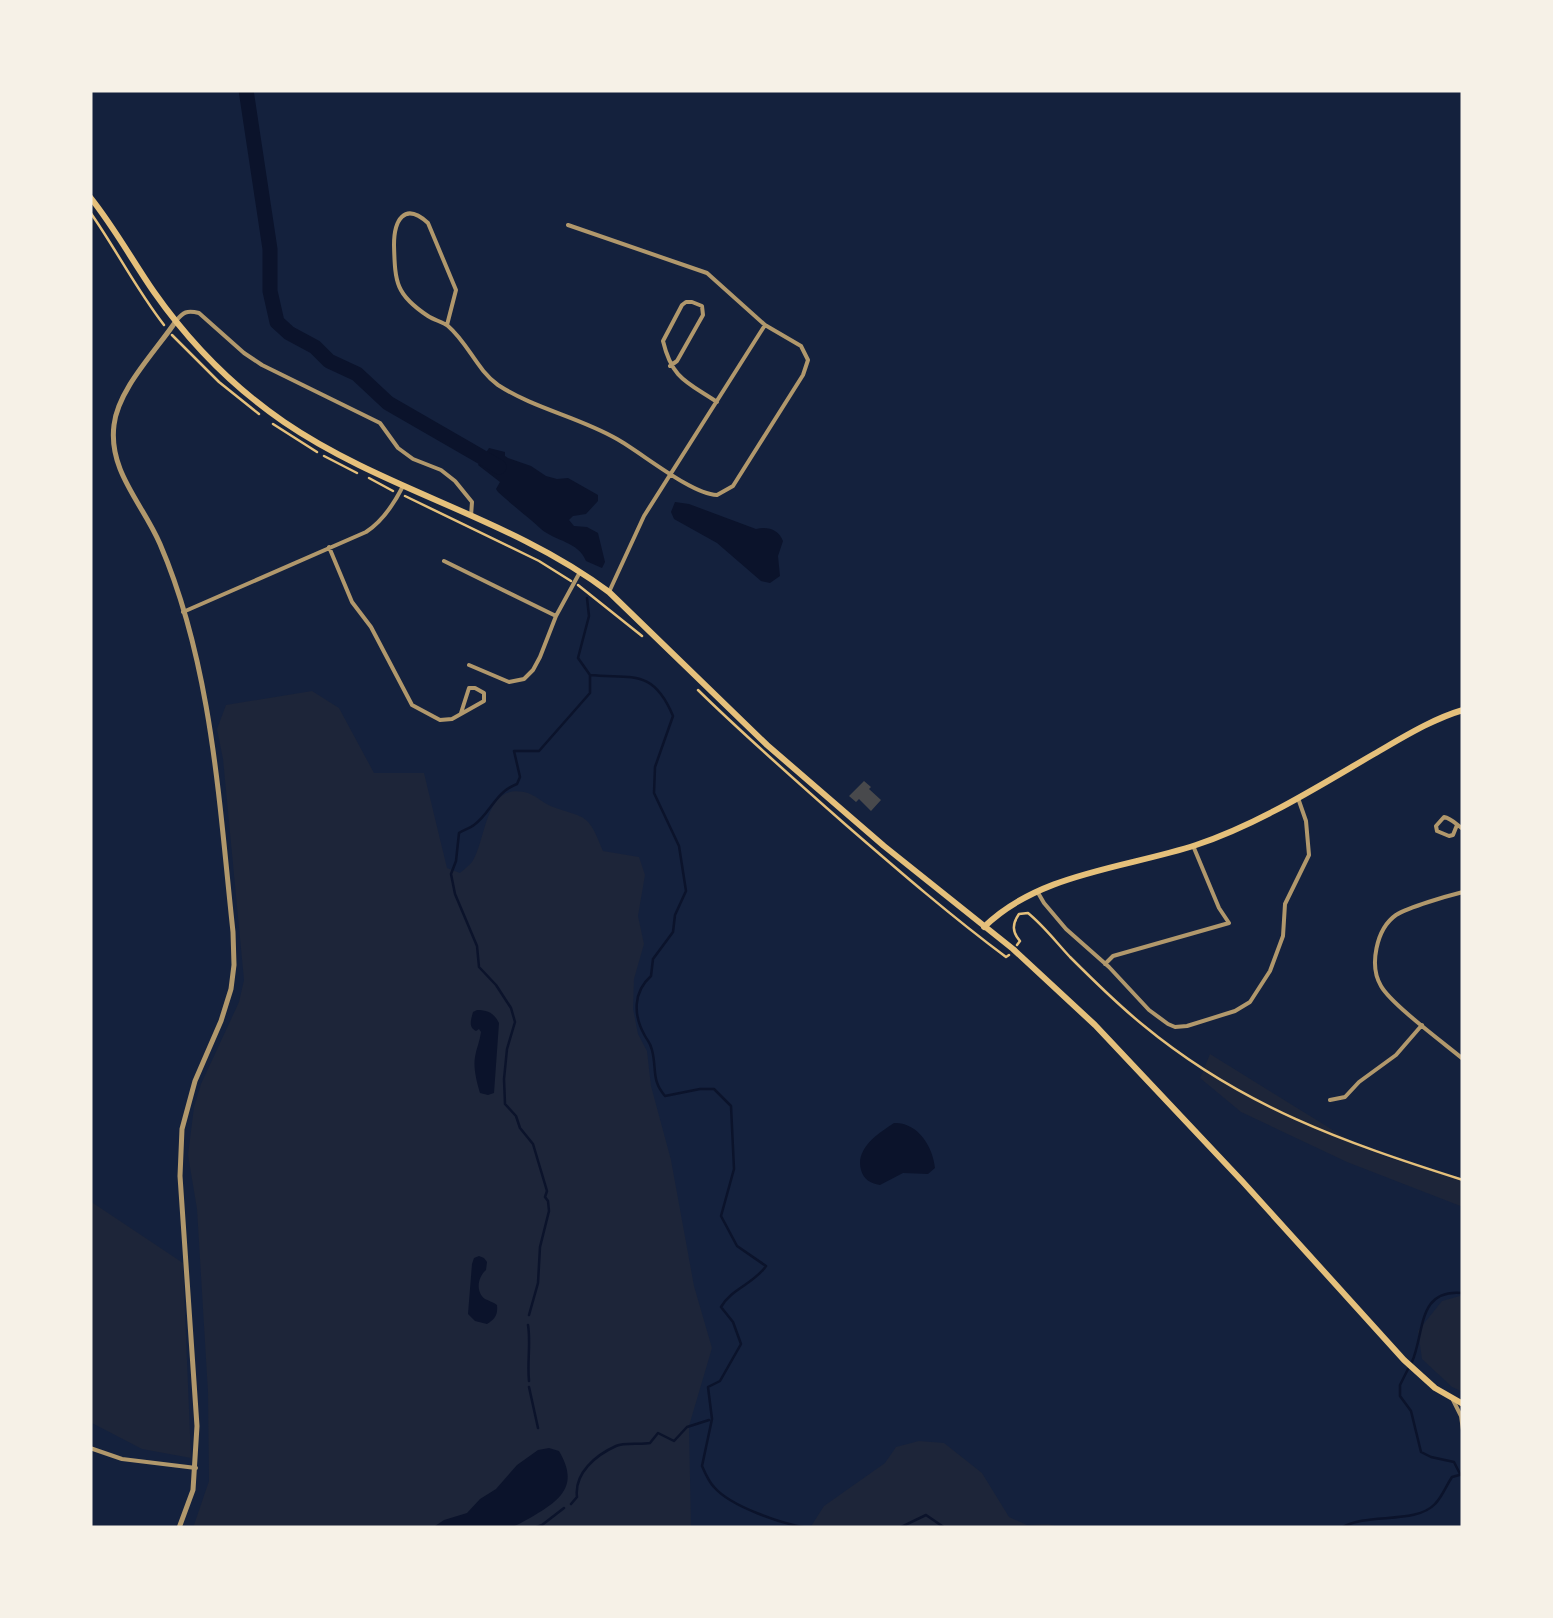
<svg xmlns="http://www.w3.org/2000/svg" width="1553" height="1618" font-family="Bitter,serif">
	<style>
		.green { fill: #1d2539 }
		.water { fill: #0b132b }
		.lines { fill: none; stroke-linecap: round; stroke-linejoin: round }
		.stream { stroke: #0b132b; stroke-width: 2.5 }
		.river { stroke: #0b132b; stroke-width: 15 }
		.building { fill: #48494c }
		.path { stroke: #e5c07b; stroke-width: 2.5 }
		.minor { stroke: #b1986c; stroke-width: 4 }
		.tertiary { stroke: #b1986c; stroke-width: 5 }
		.secondary { stroke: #e5c07b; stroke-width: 6 }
	</style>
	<rect width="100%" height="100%" fill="#14213d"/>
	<!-- green -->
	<path class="green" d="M312,691L339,708L374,773H424L447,868L460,873C464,869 469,866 472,862C487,839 484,784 524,792C535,794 542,803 553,807C587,819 588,813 603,851L639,857L645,875L638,916L644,944L634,979L633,1009L638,1034L647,1051L651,1086L671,1160L694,1286L712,1348L689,1426L691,1528H193L209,1481L208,1392L197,1209L188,1155L194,1107L201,1084L239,1002L244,980L223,759L217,729L226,705Z
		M1210,1054L1357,1145L1389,1158L1463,1179V1207L1347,1162L1241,1112L1200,1078Z
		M90,1201L183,1263L191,1458L142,1449L90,1422Z
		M1463,1295V1392L1452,1387L1422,1359L1418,1331L1442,1301Z
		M919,1441L944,1443L982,1473L1009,1517L1027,1525L1048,1524L1063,1528H810L824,1506L885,1463L896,1447Z"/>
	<!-- water -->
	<path class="water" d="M489,448L505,452V456L508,458L531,466L546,476L557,479L568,478L598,495V501L586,514L573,516L569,520L574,526L587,527L598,533L605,562L602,568L586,561C579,542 555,541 541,529C527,516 512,505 498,492L496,489L500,482L478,465Z
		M675,502L689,504L756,529C768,526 779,530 783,541L778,556L780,576L770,583L761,581L717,543L674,519L671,512Z
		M477,1010C488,1010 494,1013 499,1023L494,1093L488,1095L480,1093C477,1083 473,1068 475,1057C476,1049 480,1041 481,1032L479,1029L476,1031C468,1027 471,1020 473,1012Z
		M894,1123C918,1122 933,1147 935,1168L928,1174L903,1173L880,1185C870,1183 864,1180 861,1170C855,1148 879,1133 894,1123Z
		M479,1256L484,1258L487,1262L486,1270C478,1277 475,1291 485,1299C489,1301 493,1302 497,1305C498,1315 495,1319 487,1324L475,1321L468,1314L472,1264L474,1258Z
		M549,1448L559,1451C578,1483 564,1498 535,1515C526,1520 516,1527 506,1528C482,1531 456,1528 432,1528L444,1520L467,1513L480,1499L496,1489L517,1465L538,1450Z"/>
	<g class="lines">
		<!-- stream -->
		<path class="stream" d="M587,598L589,616L578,658L590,675C632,679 653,668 673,716L655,767L654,793L679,846L686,891L675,915L673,932L653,959L651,976C633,992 633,1015 645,1036C649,1043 650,1042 652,1050C657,1069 651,1080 665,1096L700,1089H714L731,1106L734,1169L721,1216L737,1246L766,1266C754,1284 732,1288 721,1307L733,1322L741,1344L720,1381L708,1387L712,1419L702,1466C705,1473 709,1482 714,1487C731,1507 783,1524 808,1528
			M529,1315L538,1283L540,1247L549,1211L548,1201L545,1197L547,1191L533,1144L520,1128L516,1116L505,1104L504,1079L507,1049L515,1022L511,1008L496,985L479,967L477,946L455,894L451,874L456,861L459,833C463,830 469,829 474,825C490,814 495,792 517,784L520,777L514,751H539L590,693V675
			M528,1325C531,1343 527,1362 529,1381
			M1412,1362C1425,1332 1417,1288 1463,1293
			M1408,1369L1400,1385V1396L1411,1411L1421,1452L1431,1457L1454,1462L1460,1474
			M529,1387L538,1428
			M571,1504L577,1497C574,1473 596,1455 616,1446C625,1442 640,1445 650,1443L658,1433L674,1441L687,1427L709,1420
			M534,1528L542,1525L564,1508
			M899,1528L926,1515L945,1528
			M1341,1528C1367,1512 1415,1525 1435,1504C1442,1497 1446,1486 1452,1477L1463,1474"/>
		<!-- river -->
		<path class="river" d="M246,90L270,249V291L277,322L289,333L315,347L329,361L357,374L388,403L499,467"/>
	</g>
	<!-- building -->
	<path class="building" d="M864,781L871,787L869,789L881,800L871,811L859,799L856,802L849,796Z"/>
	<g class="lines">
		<!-- path -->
		<path class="path" d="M90,212C116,249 136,289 164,325
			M172,335L219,382L259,414
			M273,424L317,452
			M324,456L357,473
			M369,478L393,491
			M405,496L539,561L571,581
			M578,585L642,636
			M698,690C746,737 796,781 846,825C899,871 951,916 1006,957L1009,955
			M1017,945L1020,941C1012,932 1012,924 1019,914L1028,913C1044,926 1056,942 1070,957C1093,980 1117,1004 1143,1025C1241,1106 1343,1142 1463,1180"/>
		<!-- minor -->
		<path class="minor" d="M176,321C183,312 187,310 199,313L244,353L262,365L380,423L398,448L413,459L441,470L455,481L472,502L471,516
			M447,325L456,290L428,223C404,201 394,221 394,245C395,283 396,295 428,316C434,320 443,322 448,326C468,343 477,370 498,385C535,409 579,417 617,439C642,453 691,494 717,495L733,486L803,375L808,360L801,346L765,325L707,273L568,225
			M670,366L677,361L703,315L702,306L692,302H686L682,305L663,341C672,379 687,382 717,402
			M329,547L352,602L371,627L412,705L440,720L452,719L484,701V693L475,688H469L461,713
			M444,561L556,616
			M609,592L644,516L765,325
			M183,612L366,532C383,521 394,504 403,486
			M469,665L509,682L524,679L533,670L540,657L556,616L580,572
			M1457,825L1453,835L1449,836L1437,831L1436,826L1444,817C1451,818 1457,825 1463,829
			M1037,891L1044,903L1066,929L1109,967L1149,1010L1168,1024L1175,1027L1187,1026L1235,1011L1250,1002L1270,971L1283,936L1285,904L1309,855L1306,821L1298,798
			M1463,892C1447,896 1409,907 1396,915C1376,929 1369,966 1381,986C1391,1004 1445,1044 1463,1059
			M1105,964L1113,956L1229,923L1219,908L1194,848
			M1330,1100L1345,1097L1359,1082L1396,1055L1422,1025
			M1453,1400L1461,1416L1463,1430
			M90,1448L122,1459L196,1468"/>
		<!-- tertiary -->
		<path class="tertiary" d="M176,321C156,351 118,389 114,425C108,471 143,504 160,544C212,665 219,802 233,932L234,965L231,989L221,1021L195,1081L182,1129L180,1176L197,1426L193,1490L179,1528"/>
		<!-- secondary -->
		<path class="secondary" d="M90,197C114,227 132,260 154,292C189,342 233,387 284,422C385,491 511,518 609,592L767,745L884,846L1013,949L1095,1025L1242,1181L1404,1360L1435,1388L1463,1404
			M984,927C1039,873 1126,868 1196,845C1259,824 1317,787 1374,754C1402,738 1432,719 1463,710"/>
	</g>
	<!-- border -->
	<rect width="1553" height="1618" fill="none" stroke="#f6f1e7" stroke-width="185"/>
</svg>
